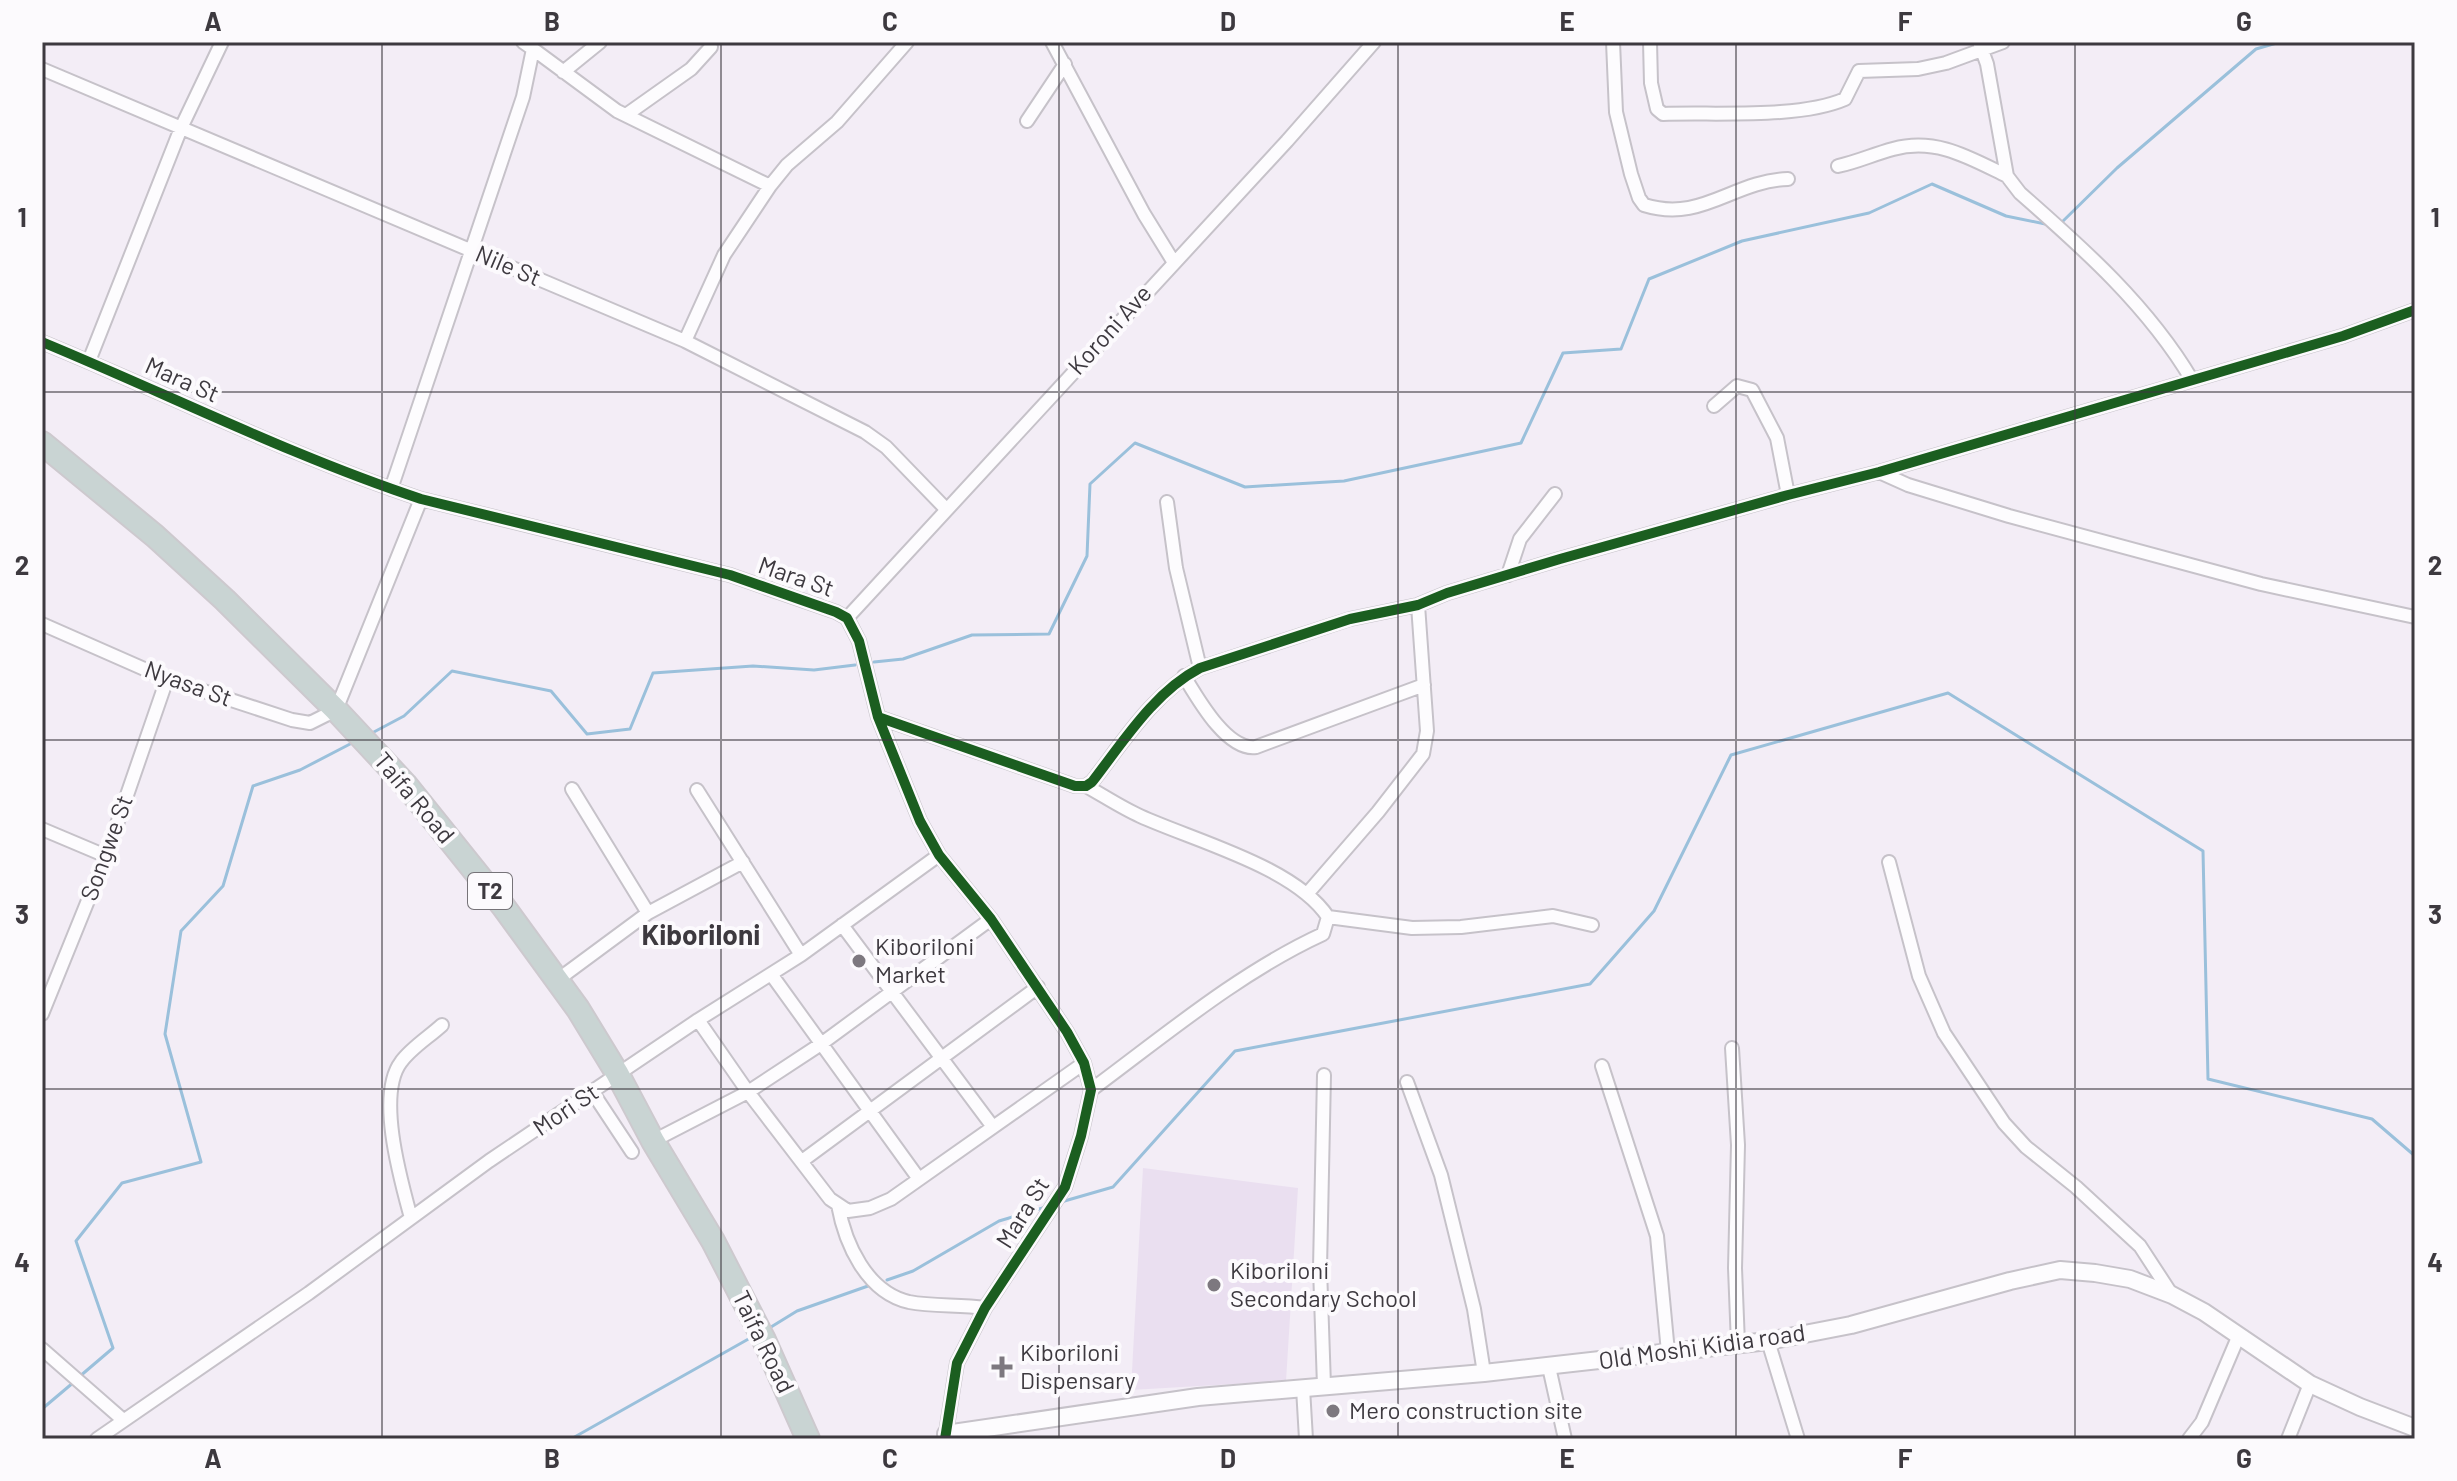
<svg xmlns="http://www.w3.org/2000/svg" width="2457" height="1481" font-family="Barlow,sans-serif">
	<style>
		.built { fill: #eadff0 }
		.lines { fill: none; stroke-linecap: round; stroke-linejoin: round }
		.stream { stroke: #9ac0db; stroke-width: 3 }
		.street-casing { stroke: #c6c2c9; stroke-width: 16 }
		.secondary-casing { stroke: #c6c2c9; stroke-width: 20 }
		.highway-casing { stroke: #cdc9ce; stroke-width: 26 }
		.street { stroke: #fdfcfe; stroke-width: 12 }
		.secondary { stroke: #fdfcfe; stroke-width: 16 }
		.highway { stroke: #c9d4d3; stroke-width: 22 }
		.cycleway-casing { stroke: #fcfafd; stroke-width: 15 }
		.cycleway { stroke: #1b5e20; stroke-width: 10 }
		.grid { fill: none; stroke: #3d393f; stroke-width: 2; stroke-opacity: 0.55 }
		.poi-dot { fill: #7d787f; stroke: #fcfafd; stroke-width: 3 }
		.labels { text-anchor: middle; stroke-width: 8; stroke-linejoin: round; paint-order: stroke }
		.shield { fill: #fcfafd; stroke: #767378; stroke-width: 2 }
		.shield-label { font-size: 22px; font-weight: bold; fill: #3d393f }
		.street-label { font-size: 24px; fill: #3d393f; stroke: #fcfafd }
		.poi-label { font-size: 24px; fill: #3d393f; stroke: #fcfafd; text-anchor: start }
		.quarter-label { font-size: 28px; font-weight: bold; fill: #3d393f; stroke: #fcfafd }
		.neatline { fill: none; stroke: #3d393f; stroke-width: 3 }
		.grid-label { font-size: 26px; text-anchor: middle; font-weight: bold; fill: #3d393f }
	</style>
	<rect width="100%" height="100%" fill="#f3edf6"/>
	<!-- built -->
	<path class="built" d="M1143,1168L1298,1188L1286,1381L1131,1390Z"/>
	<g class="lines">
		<!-- stream -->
		<path class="stream" d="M2060,224L2117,168L2256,49L2280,42
			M874,662L903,659L972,635L1049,634L1087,556L1090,484L1135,443L1245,487L1344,481L1521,443L1563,353L1621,349L1649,279L1742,241L1869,213L1932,184L2006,216L2050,225
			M372,733L404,716L452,671L551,691L587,734L630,729L653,673L753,666L814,670L855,665
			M1061,1202L1113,1187L1235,1051L1590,984L1654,911L1731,755L1948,693L2203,851L2208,1079L2372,1119L2415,1156
			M887,1280L913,1271L999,1221L1046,1207
			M771,1327L797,1311L868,1286
			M79,1377L113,1348L76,1241L122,1183L201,1162L165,1034L181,931L223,886L253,786L300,770L352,743
			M42,1409L74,1382
			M571,1439L752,1337"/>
		<!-- street casing -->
		<g class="street-casing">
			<path id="street" d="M1052,42L1144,214L1173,261
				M1613,42L1616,112L1631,174L1639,198L1644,205C1702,223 1732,181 1788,179
				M1650,42L1651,83L1657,109L1663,114C1714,112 1799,119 1845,99L1859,71L1918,69L1946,63L2003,42
				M1979,42L1987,64L2007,176L2020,193C2084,249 2148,306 2192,380
				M533,49L617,111L770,186L787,165L837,122L907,42
				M42,69L685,341L865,432L886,447L946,509
				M563,72L600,42
				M626,115L691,69L711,47
				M1027,121L1065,64
				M1838,166C1857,162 1874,154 1893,149C1936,137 1970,158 2007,176
				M685,341L724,255L770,186
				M42,342C168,394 291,456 421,499L730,575L836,612L847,618L859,641L878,717L920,821L939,855L991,919L1067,1032L1084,1063L1091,1090L1081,1136L1065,1187L985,1308L957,1363L945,1439
				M89,361L181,128L222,42
				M1714,406L1737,386L1752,390L1777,438L1788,495
				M1879,472L1908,485L2009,516L2261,584L2415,617
				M391,489L523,97L533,49L523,42
				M1167,502L1176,568L1200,668
				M1508,575L1520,539L1555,494
				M847,618L1287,141L1374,42
				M42,624L167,679L292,720L310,723L336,710L421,499
				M1184,676C1198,699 1227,751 1256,747L1424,685
				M878,717L1075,786H1086L1092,782C1123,742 1154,692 1200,668L1350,619L1418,605L1447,593L1560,559L1788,495L1879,472L2343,336L2415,310
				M1086,786C1104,796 1122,808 1140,816C1195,841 1295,867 1328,917L1323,934C1240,972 1164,1036 1091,1090
				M572,789L648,913
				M697,790L801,955
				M42,829L106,856
				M1889,862L1919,976L1944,1033L2004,1123L2026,1147L2076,1187L2140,1246L2172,1295
				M1307,894L1378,812L1423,754L1427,731L1418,605
				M1328,917L1412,928L1461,927L1553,916L1592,925
				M842,925L993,1127
				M771,974L919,1179
				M556,981L648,913L743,862
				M42,1014L106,856L167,679
				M698,1020L748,1092L830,1199L848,1211L870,1208L891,1199L1084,1063
				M1732,1048L1738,1145L1735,1268L1738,1344
				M1602,1066L1657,1236L1668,1352
				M1407,1082L1441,1175L1474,1309L1484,1373
				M593,1093L632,1152
				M653,1141L748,1092L821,1044L991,919
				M802,1161L1038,987
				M838,1205C845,1243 866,1292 909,1302C934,1307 960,1304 985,1308
				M411,1218C401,1181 376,1095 401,1062C411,1048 429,1037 442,1025
				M1768,1341L1798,1439
				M42,1349L122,1419
				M1549,1367L1565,1439
				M1324,1386L1320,1268L1324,1075
				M1303,1388L1306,1439
				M97,1439L309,1293L489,1161L698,1020L801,955L939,855
				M2189,1439L2202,1422L2239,1335
				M2288,1439L2310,1384"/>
		</g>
		<!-- secondary casing -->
		<g class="secondary-casing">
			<path id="secondary" d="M946,1434L1198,1397L1484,1373L1768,1341L1851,1325L2010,1281L2060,1270L2095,1273L2130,1279L2172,1295L2204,1312L2310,1384L2360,1407L2415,1428"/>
		</g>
		<!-- highway casing -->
		<g class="highway-casing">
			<path id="highway" d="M42,443L155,536L225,600L336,710L405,784L503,906L578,1009L617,1073L653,1141L713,1241L764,1340L808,1439"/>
		</g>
		<!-- street -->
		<use href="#street" class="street"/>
		<!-- secondary -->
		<use href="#secondary" class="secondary"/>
		<!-- highway -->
		<use href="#highway" class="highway"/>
		<!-- cycleway casing -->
		<g class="cycleway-casing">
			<path id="cycleway" d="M42,342C168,394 291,456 421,499L730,575L836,612L847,618L859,641L878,717L920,821L939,855L991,919L1067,1032L1084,1063L1091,1090L1081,1136L1065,1187L985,1308L957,1363L945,1439
				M878,717L1075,786H1086L1092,782C1123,742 1154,692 1200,668L1350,619L1418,605L1447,593L1560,559L1788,495L1879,472L2343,336L2415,310"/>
		</g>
		<!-- cycleway -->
		<use href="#cycleway" class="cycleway"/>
	</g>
	<!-- grid -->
	<path class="grid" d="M382,42V1439M721,42V1439M1059,42V1439M1398,42V1439M1736,42V1439M2075,42V1439M42,392H2415M42,740H2415M42,1089H2415"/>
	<!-- markers -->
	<g class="poi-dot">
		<circle cx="859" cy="961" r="8"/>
		<circle cx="1214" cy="1285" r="8"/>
		<path d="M998 1355h8v8h8v8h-8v8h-8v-8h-8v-8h8z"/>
		<circle cx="1333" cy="1411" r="8"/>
	</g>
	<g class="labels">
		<!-- shield labels -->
		<rect class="shield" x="468" y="873" width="44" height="36" rx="6"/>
		<g class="shield-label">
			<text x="490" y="899">T2</text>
		</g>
		<!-- street labels -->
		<g class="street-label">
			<text transform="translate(508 266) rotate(23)" y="8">Nile St</text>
			<text transform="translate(1110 330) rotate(-48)" y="8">Koroni Ave</text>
			<text transform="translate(182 380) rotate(24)" y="8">Mara St</text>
			<text transform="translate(796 577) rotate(19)" y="8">Mara St</text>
			<text transform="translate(188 684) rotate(20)" y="8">Nyasa St</text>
			<text transform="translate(414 798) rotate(50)" y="8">Taifa Road</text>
			<text transform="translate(107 848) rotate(-70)" y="8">Songwe St</text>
			<text transform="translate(566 1110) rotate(-34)" y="8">Mori St</text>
			<text transform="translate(1023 1213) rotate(-58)" y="8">Mara St</text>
			<text transform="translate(763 1342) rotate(64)" y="8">Taifa Road</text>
			<text transform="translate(1702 1347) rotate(-8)" y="8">Old Moshi Kidia road</text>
		</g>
		<!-- poi labels -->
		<g class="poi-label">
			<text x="875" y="955">Kiboriloni<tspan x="875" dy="28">Market</tspan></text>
			<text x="1230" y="1279">Kiboriloni<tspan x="1230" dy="28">Secondary School</tspan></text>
			<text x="1020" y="1361">Kiboriloni<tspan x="1020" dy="28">Dispensary</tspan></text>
			<text x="1349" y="1419">Mero construction site</text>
		</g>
		<!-- quarter labels -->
		<g class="quarter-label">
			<text x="701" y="945">Kiboriloni</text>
		</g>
	</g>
	<!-- border -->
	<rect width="2457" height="1481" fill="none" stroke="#fcfafd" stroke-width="88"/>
	<rect x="44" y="44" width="2369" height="1393" class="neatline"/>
	<g class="grid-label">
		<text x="213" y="31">A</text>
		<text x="552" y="31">B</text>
		<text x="890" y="31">C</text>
		<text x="1228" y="31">D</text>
		<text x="1567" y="31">E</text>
		<text x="1905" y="31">F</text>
		<text x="2244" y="31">G</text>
		<text x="22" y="227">1</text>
		<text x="2435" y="227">1</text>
		<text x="22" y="575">2</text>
		<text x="2435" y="575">2</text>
		<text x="22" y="924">3</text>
		<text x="2435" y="924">3</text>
		<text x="22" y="1272">4</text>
		<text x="2435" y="1272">4</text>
		<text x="213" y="1468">A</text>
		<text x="552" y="1468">B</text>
		<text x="890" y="1468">C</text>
		<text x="1228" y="1468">D</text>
		<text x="1567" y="1468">E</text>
		<text x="1905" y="1468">F</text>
		<text x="2244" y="1468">G</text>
	</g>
</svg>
